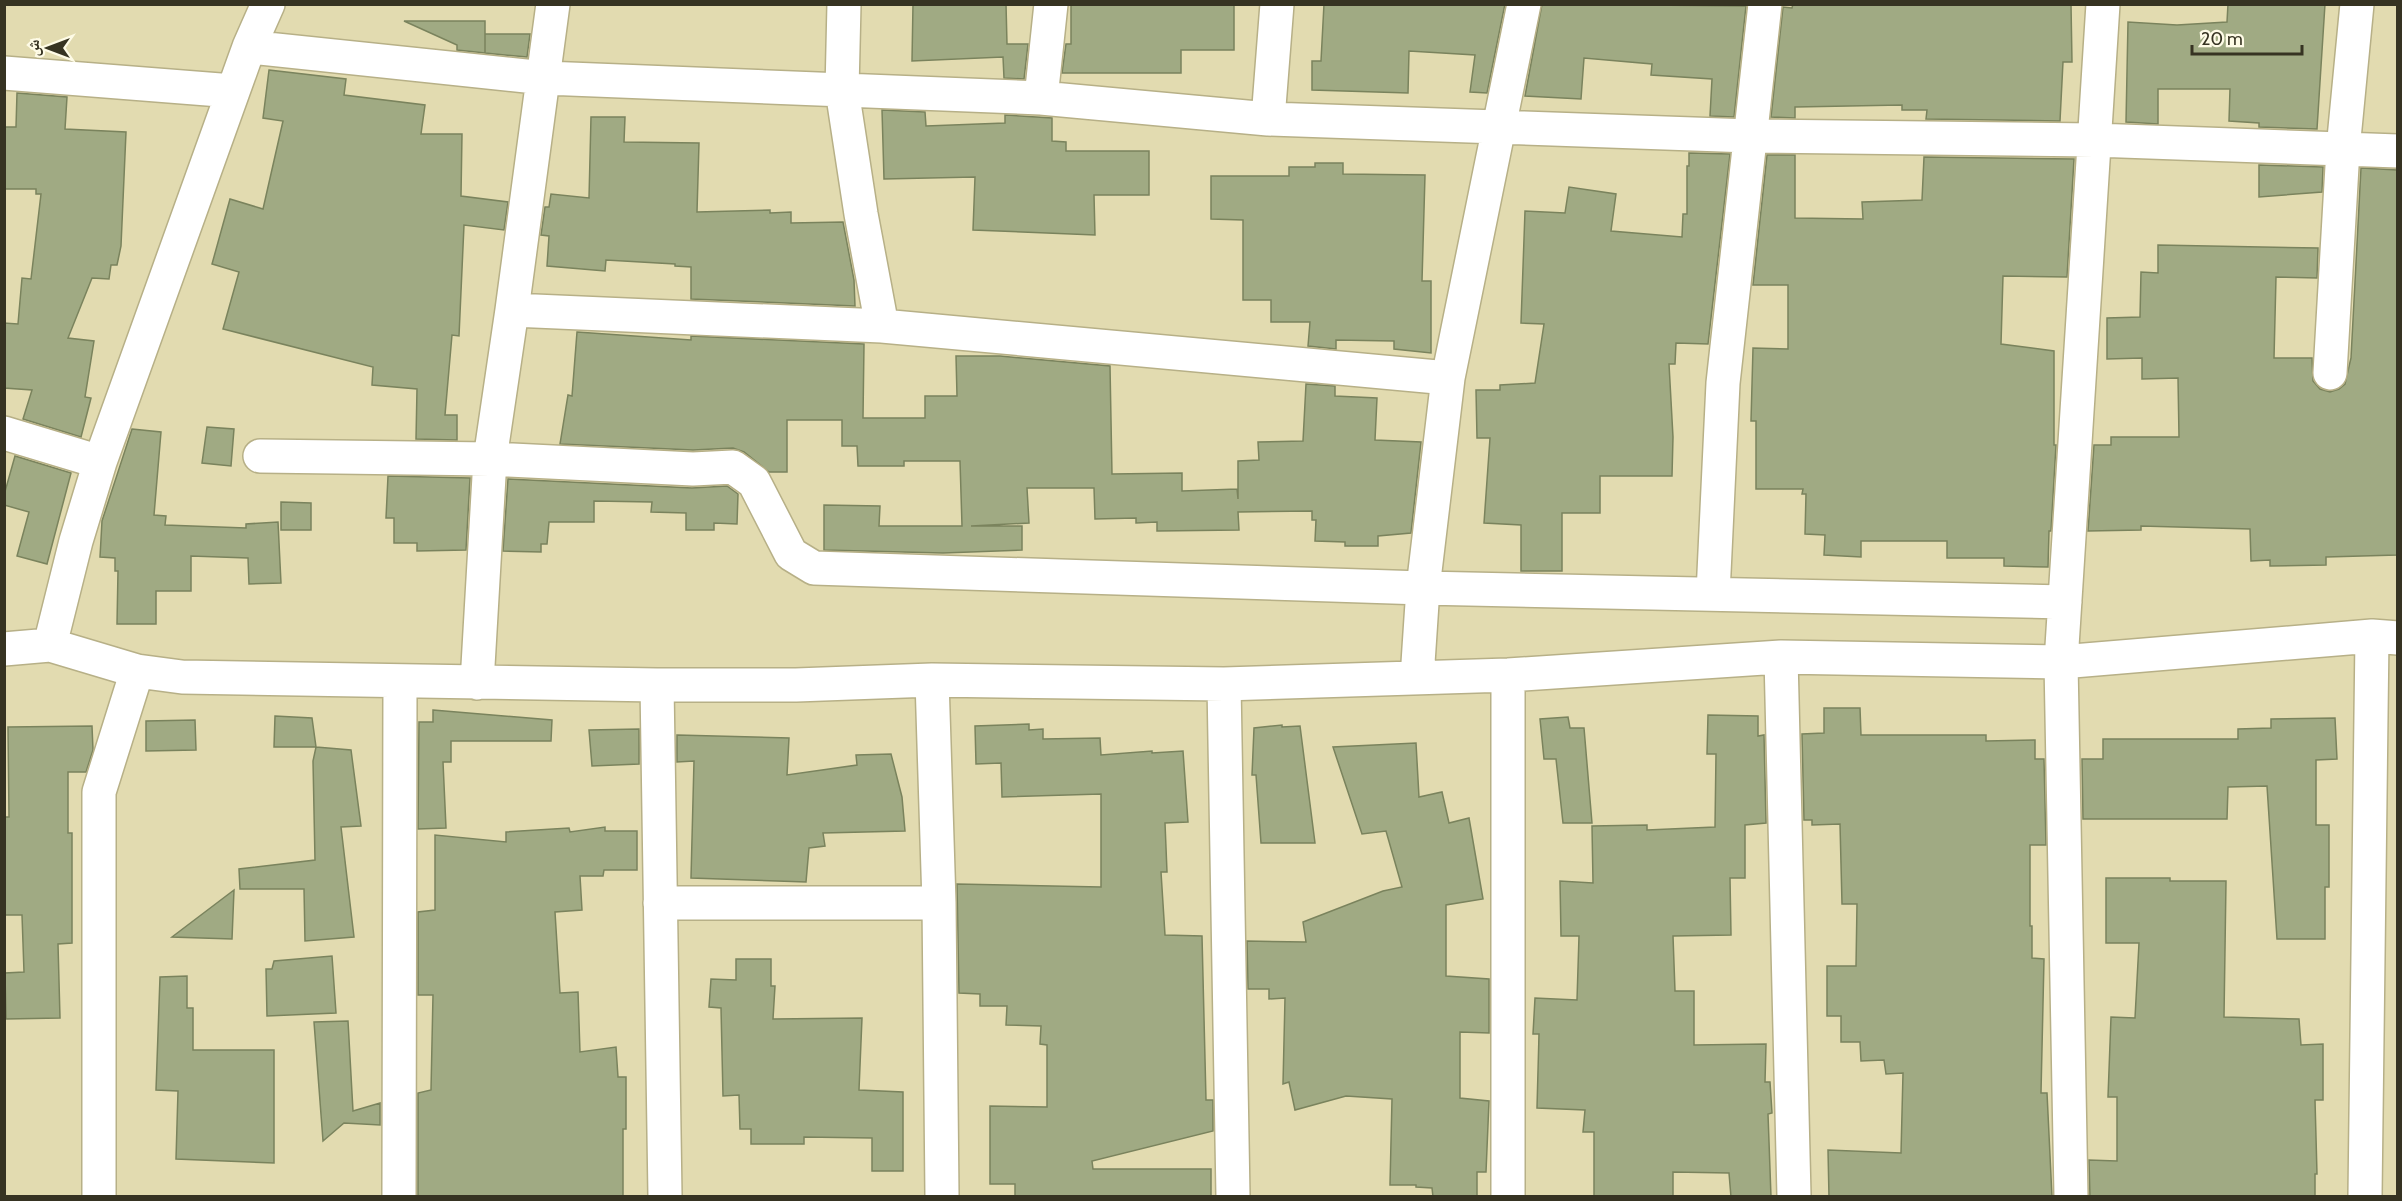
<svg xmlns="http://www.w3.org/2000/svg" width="2402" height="1201" font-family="Cabin,'Noto Naskh Arabic',sans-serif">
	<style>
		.building { fill: #a0aa83; stroke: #7a835d; stroke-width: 1.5 }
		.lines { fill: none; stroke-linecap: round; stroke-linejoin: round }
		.minor-casing { stroke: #b7b087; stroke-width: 36 }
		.minor { stroke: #fff; stroke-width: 33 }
	</style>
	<rect width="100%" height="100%" fill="#e2dbb0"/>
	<!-- building -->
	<path class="building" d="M913,4H1006L1007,44H1028L1024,79L1004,78L1003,57L912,61Z
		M1071,4H1234V50H1181V73H1062L1066,44H1071Z
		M1324,4H1505L1487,93L1470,92L1475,55L1409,51L1408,93L1312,90V61H1321Z
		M1542,4L1746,6L1734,117L1710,116L1712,79L1651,75L1652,64L1584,58L1581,99L1525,96Z
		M1793,4H2071L2072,62H2063L2060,121L1926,119L1927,110H1902V105L1795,107V118L1771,117L1783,7L1792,8Z
		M2228,4H2325L2317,129L2259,127V123L2229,121L2230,89H2158V124L2126,122L2128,22L2177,25L2227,22Z
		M404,21H485V53L457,50V45Z
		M485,34H530L527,57L485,53Z
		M269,70L346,79L344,95L425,105L421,134H462L461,196L508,202L504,230L464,225L459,336L452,335L445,415H457V440L416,439L417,389L372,385L373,367L223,329L239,272L212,264L230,199L263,209L283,121L263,118Z
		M17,93L67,97L65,129L126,132L121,246L117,265H111L109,279L92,278L68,338L94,341L85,397L91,398L81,437L23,419L32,390L4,388V323L18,324L22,278L31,279L41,194H36V189H4V127H16Z
		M882,110L925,112L926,126L1005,123V115L1052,118V141L1066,142V151H1149V195H1094L1095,235L973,230L975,177L884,179Z
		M591,117H625L624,142L699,143L697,212L770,210V213L791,212V223L843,222L854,280L855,306L691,299V267L675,266V264L606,260L605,271L547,266L549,236L541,235L545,207H549L551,194L589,198Z
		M1689,153L1730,154L1708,344L1676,343L1675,364H1669L1673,437L1672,476H1600V513H1562V571H1521V525L1484,523L1490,438H1477L1476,390H1500V385L1535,383L1544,324L1521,323L1525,211L1565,213L1569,187L1616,194L1611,231L1682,237L1683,214H1687V166H1689Z
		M1767,155H1795V218L1863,219L1862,202L1922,200L1924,157L2074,159L2067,277L2003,276L2001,344L2054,351V445H2056L2051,531H2049L2048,567L2004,566V558H1947V541H1861V557L1824,555L1825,535L1805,534L1806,494H1802L1803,489H1756V421H1751L1753,348L1788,349V285H1753Z
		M1315,163H1343V174L1425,175L1422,281H1431V353L1394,349V341L1336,340V349L1308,346L1310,322H1271V300H1243V220L1211,219V176H1289V167H1315Z
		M2259,165L2323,167L2322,192L2259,197Z
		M2361,168L2397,170V555L2326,557V565L2270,566V560L2251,561L2250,529L2141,526V530L2088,531L2094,445H2111V437H2179L2178,378L2142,379V358L2107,359V318L2140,317L2141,272L2158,273V245L2318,248L2317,278L2276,277L2274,358H2312L2313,381L2320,389L2330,392L2339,389L2345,384L2351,358Z
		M577,332L691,340V336L864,344L863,418H925V396H957L956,356H1000L1110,366L1112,474L1182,473V491L1237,489L1238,499V461L1259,460L1258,442L1303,441L1306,384L1335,386V396L1377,398L1375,440L1421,442L1411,533L1378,536V546H1345V542L1315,541L1316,520H1312V511L1238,512L1239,530L1157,531V522L1136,523V518L1095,519L1094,488H1027L1029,523L971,526H1022V550L943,553L824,550V505L880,506L879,526H962L960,461H904V466H858L857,446H842V420H787V472H769L744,452L733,448L693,450L560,444L568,395L572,396Z
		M207,427L234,429L231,466L202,463Z
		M132,429L161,432L154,515L166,516L165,525L246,528V524L278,522L281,583L249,584L248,558L191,556V591H156V624H117L118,571H115V558L100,557L102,521Z
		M15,456L71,473L47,564L17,556L29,512L4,505V495Z
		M388,476L470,478L466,550L417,551V543H394V518H386Z
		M508,479L692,488L727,486L738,494L737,524L714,523V530H686V513L651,512L652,502L594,501V522H549L547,544H541V552L503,551Z
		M281,502L311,503V530H281Z
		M1824,708H1860L1861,735H1986V741L2035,740V759H2044L2046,845H2030V926H2032V958L2044,959L2041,1093H2047L2052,1197H1829L1828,1150L1901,1153L1903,1073L1886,1074L1884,1060L1861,1061L1860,1042H1841V1016H1827V966H1856L1857,904H1842L1840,824L1812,825V820H1804L1802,734L1824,733Z
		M433,710L552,720L551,741H451V762H443L446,828L418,829L419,722H433Z
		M1708,715L1758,716V736L1764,735L1766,823L1745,825V878H1730L1731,935L1673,936L1675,991H1694V1045L1766,1044L1765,1082H1770L1772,1113L1768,1114L1771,1197H1731L1729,1173L1673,1172V1197H1594V1132H1583L1585,1110L1537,1108L1539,1034H1533L1535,998L1577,1000L1579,936H1561L1560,881L1593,883L1592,826L1647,825V830L1715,827L1716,754H1707Z
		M275,716L312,718L316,747H274Z
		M1568,717L1570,728H1584L1592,823H1563L1556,759H1544L1540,719Z
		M2335,718L2337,759L2316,760V825H2329V887H2325V939H2277L2267,786L2228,787L2227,819H2083L2082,759H2103V739H2238V729L2271,728V719Z
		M195,720L196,750L146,751V721Z
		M1029,724V730L1043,729V739L1100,738L1101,755L1152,751V753L1183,751L1188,822L1165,823L1167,872H1161L1165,935L1202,936L1206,1100H1213V1131L1092,1161L1093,1169H1211V1197H1015V1184H990V1106L1047,1107V1045L1040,1044L1041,1026L1006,1025L1007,1006H980V994L959,993L957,884L1101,887V794L1002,797L1001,763L976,764L975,726Z
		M1282,725V727L1300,726L1315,843H1261L1256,775H1252L1254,728Z
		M92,726L93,750L86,772H68V833H72V943L58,944L60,1018L6,1019L5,973L24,972L22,915H4V817H9L8,727Z
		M639,729V764L592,766L589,730Z
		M677,735L789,738L787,775L857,765L856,755L891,754L902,797L905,831L823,833L825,846L809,848L806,882L691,878L694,761L677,762Z
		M1416,743L1419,797L1442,792L1449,823L1469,818L1483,899L1446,905V976L1489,979V1033L1460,1032V1098L1489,1101L1486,1172H1477V1197H1433L1432,1188L1416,1187V1185H1390L1392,1099L1346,1096L1295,1110L1289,1082L1283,1084L1285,998L1269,999V989H1248L1247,941L1306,942L1303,922L1383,891L1402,887L1386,831L1362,834L1333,747Z
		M316,747L351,750L361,826L341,827L354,937L305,941L304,889H240L239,869L315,860L313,761Z
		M605,827V831H637V870H604L603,876H580L582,910L555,912L560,993L578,992L580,1052L616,1047L618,1077H626V1129H623V1197H418V1093L431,1090L433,995H418V912L435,910V835L506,842V832L569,828L570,832Z
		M2106,878H2170V881H2226L2224,1017L2299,1019L2301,1045L2323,1044V1100H2315L2317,1174H2315V1197H2090L2089,1160L2117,1161V1097H2108L2111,1017L2135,1018L2139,943H2106Z
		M234,890L232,939L172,937Z
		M332,956L336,1013L267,1016L266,969H272L274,961Z
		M736,959H771V986H775L773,1019L862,1018L859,1090L903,1092V1171H872V1138L804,1137V1144H751V1129H740L739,1095L723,1096L721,1008L709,1007L711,979L736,980Z
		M187,976V1008H193V1050H274V1163L176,1159L178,1091L156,1090L160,977Z
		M348,1021L353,1111L380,1103V1125L344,1123L323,1141L314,1022Z"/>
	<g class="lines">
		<!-- minor casing -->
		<g class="minor-casing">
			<path id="minor" d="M844,4L842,90L861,214L882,326
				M249,47L545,78L1041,98L1268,119L1750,136L2094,140L2398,151
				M4,73L233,91
				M1041,98L1051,4
				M1268,119L1277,4
				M512,310L882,326L1448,378
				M2330,373L2343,149L2357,4
				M4,433L100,462
				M260,456L490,459L693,469L733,467L754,482L791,554L814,568L1423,588L2065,602
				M1713,594L1723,383L1765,4
				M50,645L76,541L100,462L249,47L268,4
				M4,649L50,645L137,671L182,677L657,685H796L932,680L1224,684L1508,675L1781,657L2061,662L2372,636L2398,638
				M1781,657L1794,1196
				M1508,675V1196
				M1417,678L1423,588L1448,378L1524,4
				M932,680L939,903L942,1196
				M477,683L490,459L512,310L553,4
				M1224,684L1233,1196
				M657,685L665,1196
				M660,903H939
				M99,1196V792L137,671
				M399,1196L400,682
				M2071,1196L2061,662L2103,4
				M2365,1196L2372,636"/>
		</g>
		<!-- minor -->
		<use href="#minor" class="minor"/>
	</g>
	<!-- border -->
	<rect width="2402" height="1201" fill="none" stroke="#363322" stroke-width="12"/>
	<!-- north arrow -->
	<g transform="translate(48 48) rotate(270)" stroke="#fefbe6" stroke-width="4.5" paint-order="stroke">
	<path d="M0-4.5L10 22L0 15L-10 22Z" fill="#363322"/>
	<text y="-9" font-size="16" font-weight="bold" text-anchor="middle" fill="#363322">ش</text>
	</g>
	<!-- scale -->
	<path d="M2192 45v9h110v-9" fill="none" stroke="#363322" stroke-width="3"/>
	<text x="2201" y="45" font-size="18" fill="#363322" stroke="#fefbe6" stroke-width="4.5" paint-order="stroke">20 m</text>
</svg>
